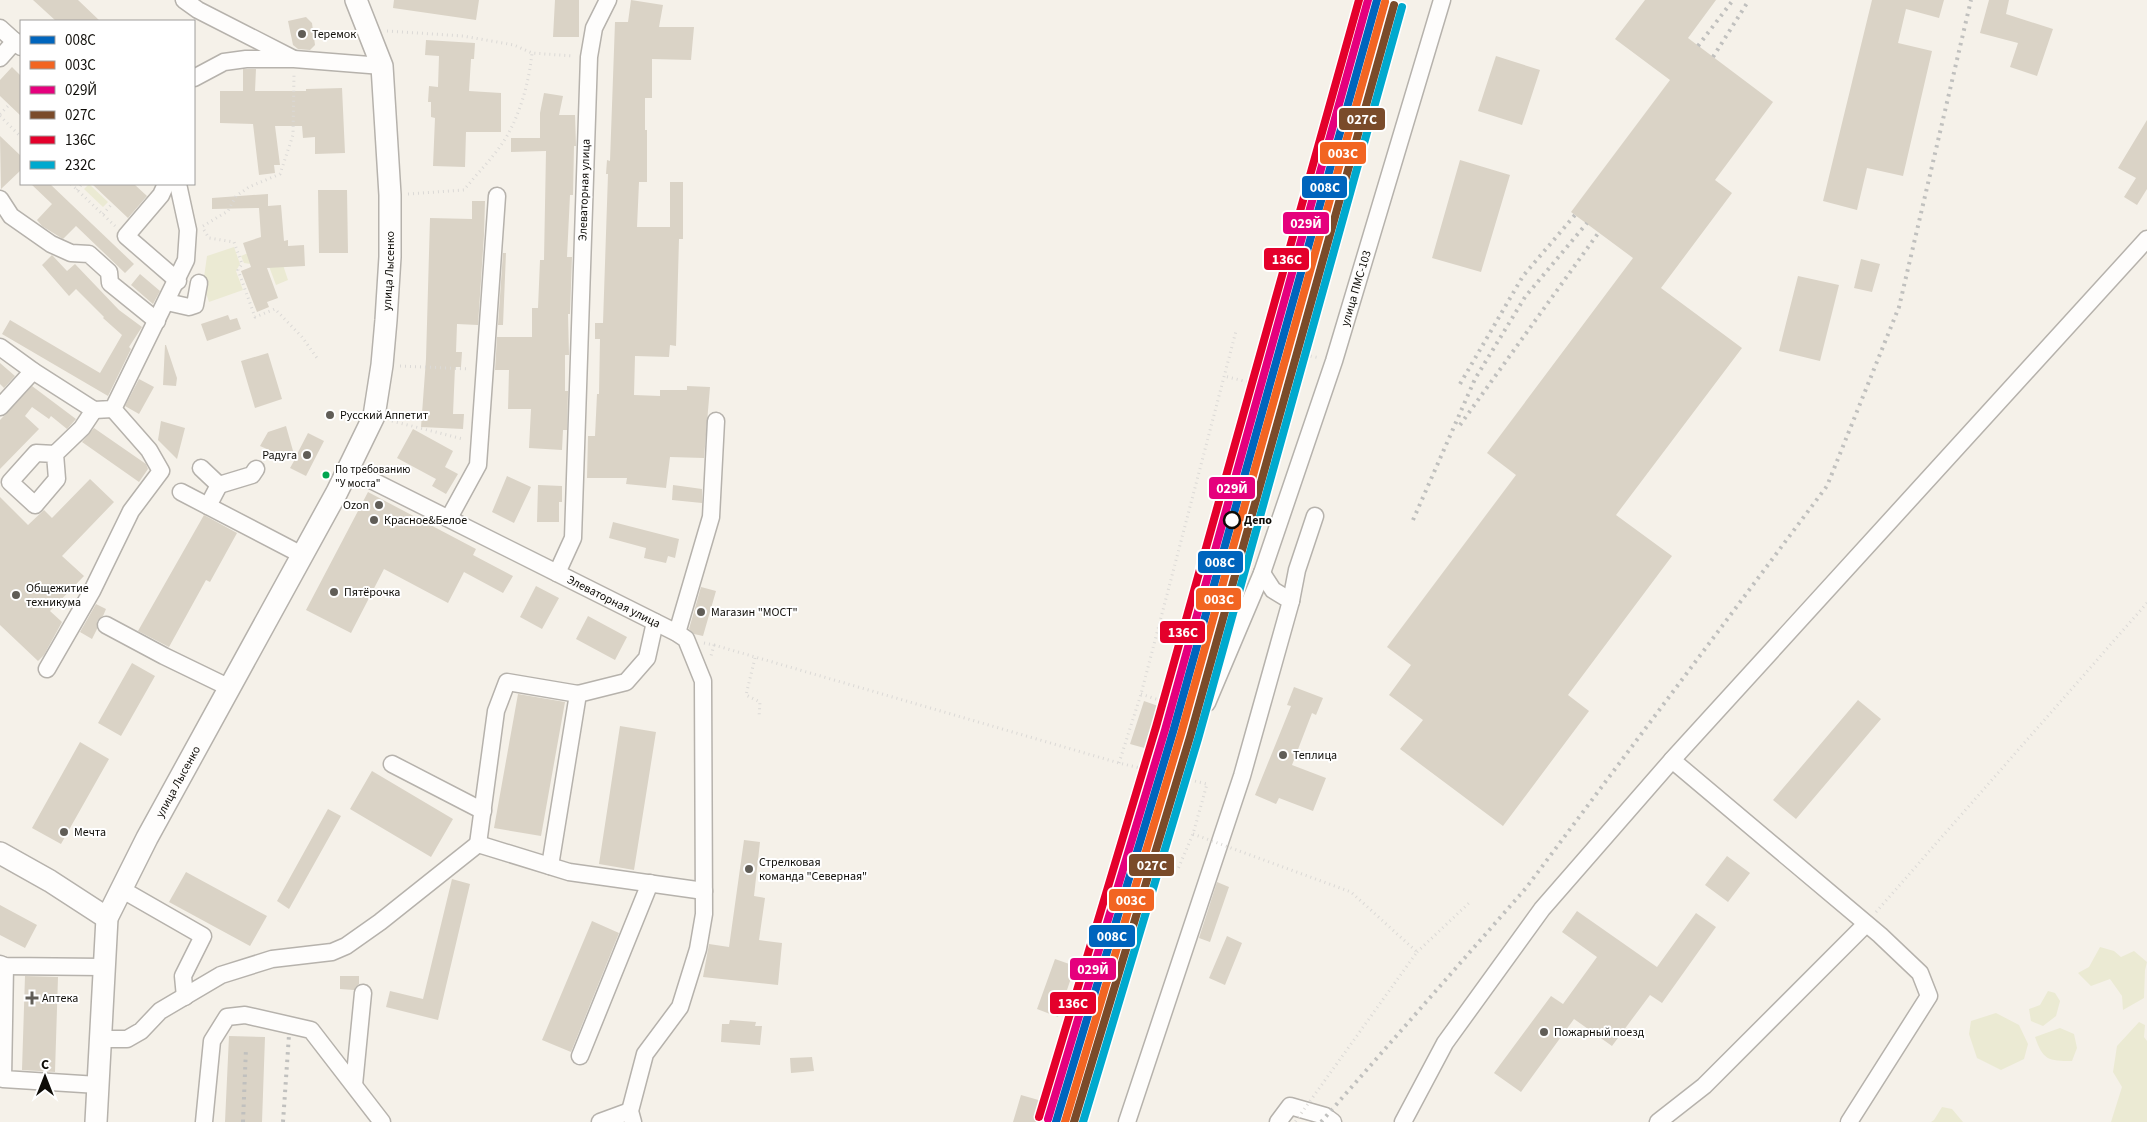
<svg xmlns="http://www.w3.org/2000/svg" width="2147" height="1122" font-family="'Source Sans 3',sans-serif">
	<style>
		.green { fill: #ebead3 }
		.building { fill: #dad3c6 }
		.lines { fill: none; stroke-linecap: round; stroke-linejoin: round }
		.minor-casing { stroke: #b6b2ac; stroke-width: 19 }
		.major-casing { stroke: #b6b2ac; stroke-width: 24 }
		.path { stroke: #dbd9d6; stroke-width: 3; stroke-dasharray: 1 4; stroke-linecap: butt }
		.minor { stroke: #fefdfc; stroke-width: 16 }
		.major { stroke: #fefdfc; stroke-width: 21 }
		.rail { stroke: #c0c0be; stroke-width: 4; stroke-dasharray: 2.5 5; stroke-linecap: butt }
		.path-bridge { stroke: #dbd9d6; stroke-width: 3; stroke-dasharray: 1 4; stroke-linecap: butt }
		.rail-1-casing { stroke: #fff; stroke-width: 11 }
		.rail-2-casing { stroke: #fff; stroke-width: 11 }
		.rail-3-casing { stroke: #fff; stroke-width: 11 }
		.rail-4-casing { stroke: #fff; stroke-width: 11 }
		.rail-5-casing { stroke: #fff; stroke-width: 11 }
		.rail-6-casing { stroke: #fff; stroke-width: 11 }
		.rail-1 { stroke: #0065bd; stroke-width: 8 }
		.rail-2 { stroke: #f26522; stroke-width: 8 }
		.rail-3 { stroke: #e5007d; stroke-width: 8 }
		.rail-4 { stroke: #7a4b2a; stroke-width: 8 }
		.rail-5 { stroke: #e4002b; stroke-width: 8 }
		.rail-6 { stroke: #00a9ce; stroke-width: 8 }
		.poi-dot { fill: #605d57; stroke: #fff; stroke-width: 2 }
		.bus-dot { fill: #00a651; stroke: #fff; stroke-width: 2 }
		.stop-dot { fill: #fff; stroke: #0f0d08; stroke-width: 2.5 }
		.labels { text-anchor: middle; stroke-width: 4; stroke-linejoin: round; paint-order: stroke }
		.bus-label { font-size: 11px; fill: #0f0d08; stroke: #fff; text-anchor: start }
		.poi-label { font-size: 12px; fill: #0f0d08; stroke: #fff; text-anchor: start }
		.street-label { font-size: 12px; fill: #0f0d08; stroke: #fff }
		.stop-label { font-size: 12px; font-weight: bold; fill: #0f0d08; stroke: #fff; text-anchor: start }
		.line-badge { stroke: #fff; stroke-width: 2 }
		.badge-label { font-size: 14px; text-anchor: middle; font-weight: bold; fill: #fff }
	</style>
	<rect width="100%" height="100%" fill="#f5f1e9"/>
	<!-- green -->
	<path class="green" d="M89,184L108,202L103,207L84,189Z
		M234,247L240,264L236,271L243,290L209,302L203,284L207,256Z
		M263,247L279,253L288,280L276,285L267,261L251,264L244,263L241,256Z
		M2100,947L2114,951L2121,957L2134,951L2147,962L2145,970L2144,998L2123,1010L2122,996L2110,979L2091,986L2078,973L2089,967Z
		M2048,991L2055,993L2060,1001L2056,1016L2043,1026L2031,1021L2029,1009L2040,1005Z
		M1996,1013L2019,1025L2028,1044L2024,1059L2001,1070L1977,1058L1969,1034L1971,1021Z
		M2139,1022L2145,1025L2144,1037L2147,1041V1122H2111L2122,1087L2113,1072L2117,1046Z
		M2060,1028L2074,1034L2077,1048L2072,1061C2048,1061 2043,1060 2035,1037Z
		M1942,1107L1952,1109L1963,1122H1931L1934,1120Z"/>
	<!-- building -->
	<path class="building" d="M33,0H78L100,21H56Z
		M394,0H479L476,20L393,8Z
		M555,0H579V37H553Z
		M631,0L663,5L659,27H694L691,60L652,59V98H645V130H647V182H639L637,227H670V182H683V239H679L676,346L670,345L669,357L635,356L634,395L660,396V390H687V386L710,387L704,458L670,457L666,488L626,484L627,478H587L588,436H595L597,394H599L600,339H595V323H603L608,174H606L607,160L610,161L615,22H628Z
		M1645,0H1716L1688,38L1773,102L1715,180L1732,193L1661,288L1742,348L1616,515L1672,556L1568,695L1589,711L1503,826L1400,749L1423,720L1389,695L1411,665L1387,647L1516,475L1487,453L1633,258L1571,212L1670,80L1615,39Z
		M1872,0H1944L1939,18L1906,9L1898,43L1932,51L1903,176L1867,168L1857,210L1823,201Z
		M1989,0H2009L2006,14L2053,29L2037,76L2010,67L2018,43L1980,33Z
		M306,17L312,23L315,45L310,50L298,49L293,45L288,21Z
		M426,40L475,43L474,59H471L469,91L501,93V132H466L465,167L433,166L435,118L431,117V102H428L429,86L438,87L439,56L425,55Z
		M1496,56L1540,70L1522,125L1478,111Z
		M12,67L21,76V116L0,96V80Z
		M243,69H256L255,91H306V89L342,88L345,153L315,154V137L303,138L302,126H275L280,165H274L275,173L259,175L253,124L220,123V91H243Z
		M544,93L563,96L559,115H575L576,146H574L573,195H570L567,257H572L570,314H568L569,355H565V391H568L567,430H563L562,450L529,448L531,409H508L509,370H495L497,337H532V308H538L540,260H544L546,151L511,152V138H540V113Z
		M2147,120V189L2137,205L2124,197L2136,178L2118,168Z
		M0,136L21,156V170L1,189Z
		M1460,160L1510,175L1481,272L1432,258Z
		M31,184H50L134,264L125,273L76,226L63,239L42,226L37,220L52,204Z
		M92,184H134L147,196L128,218Z
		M318,190H347L348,253H319Z
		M268,194V206L281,205L284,241L288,240V246L304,245L305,266L267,268L278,298L267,302L269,307L257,312L241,271L251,267L243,243L261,237L259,208L212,209V198Z
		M472,201H485L484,235L478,325L457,324L456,352H462L461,367H455L453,414H464L463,429L421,427L426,359L430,218L472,219Z
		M503,253H506L503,325H498Z
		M52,255L67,271L75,264L119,310L142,327L129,347L131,349L108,396L2,334L10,320L100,373L122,335L103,318L104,317L76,289L69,296L42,265Z
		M1861,259L1880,264L1872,292L1854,288Z
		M140,274L160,291L153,304L131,285Z
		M1798,276L1839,285L1820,361L1779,351Z
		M228,315L230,320L237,318L241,329L207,341L201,324Z
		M165,345H166L177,378L176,386L163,385Z
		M268,353L282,399L255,408L241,361Z
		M0,363L15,376L4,388L0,384Z
		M139,379L154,387L139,414L125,406Z
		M32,386L76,419L67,429L51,416L49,419L32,407L25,416L39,429L0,469V420Z
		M161,421L185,428L177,459L158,440Z
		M286,426L295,458L308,433L324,441L306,476L290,468L294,461L260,446L268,432Z
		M94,428L146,464L148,469L139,482L82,442Z
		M413,429L453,451L445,467L458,474L446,494L432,486L436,479L397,458Z
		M507,476L531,487L514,523L492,512Z
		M90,479L114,502L62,556L84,576L50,611L62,622L44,655L38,661L0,625V497L28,525L44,510L52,518Z
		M538,485L562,486V502H559V522H537Z
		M673,485L702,489V503L672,500Z
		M368,492L476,549L473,555L513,576L503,593L464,572L448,603L384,569L351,633L306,610Z
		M204,515L237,533L210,582L206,580L169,647L138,631Z
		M613,522L679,539L675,558L668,556L666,563L644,558L646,548L609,538Z
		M536,586L559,598L542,629L520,617Z
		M701,587L716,591L703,636L694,634L689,629Z
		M96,604L106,609L103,616L97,621V629L92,639L80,632Z
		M588,616L627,637L615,660L576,639Z
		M132,663L155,676L121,736L98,723Z
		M1294,687L1323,698L1316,715L1312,713L1292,765L1326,778L1313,811L1279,798L1276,804L1255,795L1291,706L1287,705Z
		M518,694L565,702L541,836L494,828Z
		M1858,700L1881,719L1796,819L1773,800Z
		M1144,701L1161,707L1148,749L1130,744Z
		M620,726L656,732L634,870L599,864Z
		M80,742L109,759L61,844L32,828Z
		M372,771L453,819L431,857L350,809Z
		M328,809L341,816L289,909L277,901Z
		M744,840L760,842L754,896L765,898L759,940L782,943L778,985L703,977L709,944L729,947Z
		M1727,856L1750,873L1728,902L1705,885Z
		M186,872L267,916L250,946L169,902Z
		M452,879L470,884L438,1020L386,1007L390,991L423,999Z
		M1217,882L1229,887L1210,942L1199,938Z
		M0,905L37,925L25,948L0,935Z
		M1577,911L1657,967L1696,913L1716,927L1662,1003L1650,995L1612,1046L1574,1019L1521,1092L1494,1073L1551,996L1563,1004L1597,957L1562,932Z
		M592,921L619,933L571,1052L542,1040Z
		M1227,936L1242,943L1225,985L1209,978Z
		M1055,959L1075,966L1058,1017L1037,1009Z
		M25,976L58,977L55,1072L22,1070Z
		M340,976H359V984L354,990L340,989Z
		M730,1020L756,1022L755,1026H762L760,1045L721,1042L722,1024H729Z
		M229,1036L265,1037L262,1122H225Z
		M812,1057L814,1071L791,1073L790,1058Z
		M1021,1095L1042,1101L1036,1122H1013Z"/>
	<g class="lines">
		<!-- minor casing -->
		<g class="minor-casing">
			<g id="minor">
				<path d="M184,0L198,10L292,58"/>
				<path id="s1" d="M608,0L594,28L589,57L573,538L557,573L677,633L686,639L703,681L704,914L698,949L680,1007L645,1054L630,1111L633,1122"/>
				<path d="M0,28L21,47"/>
				<path d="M0,58L15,41"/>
				<path d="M194,78L224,62L246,59H294L382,66"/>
				<path d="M166,184L161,195L126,236L178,281"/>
				<path d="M0,199L11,216L51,244L71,253L89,254L109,272L110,283L157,321"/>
				<path d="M167,302L189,307L195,305L199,283"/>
				<path d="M0,347L33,371L94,410L113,409L186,260L188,230L178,184"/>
				<path d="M0,407L33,371"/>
				<path d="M55,454L57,479L35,505L10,482L36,453L55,454L82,428L94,410"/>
				<path d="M201,468L219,485L208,506"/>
				<path d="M349,469L557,573"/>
				<path d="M219,485L252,475L256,469"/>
				<path d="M181,492L302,555"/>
				<path d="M449,518L478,465L497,196"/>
				<path d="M1291,601L1297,570L1315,516"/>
				<path d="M106,625L164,656L228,687"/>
				<path d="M677,633L711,517L716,421"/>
				<path d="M47,669L92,591L131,511L161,471L149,450L113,409"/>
				<path id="s2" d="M1207,703L1262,573L1334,361L1442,0"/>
				<path d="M1672,760L2147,239"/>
				<path d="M392,764L483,811"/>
				<path d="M478,844L496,711L507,682L578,694"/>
				<path d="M550,866L578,694L626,682L647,658L655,622"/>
				<path d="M121,889L203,936L183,976L185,997"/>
				<path d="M0,964L5,966L103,967"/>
				<path d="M5,966L3,1079L98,1085"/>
				<path d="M100,1039H127L141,1031L160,1011L221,975L272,959L332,952L346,946L380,922L478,844L569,872L704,891"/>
				<path d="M580,1056L650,883"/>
				<path d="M354,1085L363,993"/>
				<path d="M204,1122L212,1041L227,1017L245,1015L311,1030L382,1122"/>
				<path d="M600,1122L630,1111"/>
				<path d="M1127,1122L1242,776L1291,601L1273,590L1262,573"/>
				<path d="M1278,1122L1290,1106L1325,1116L1333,1122"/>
				<path d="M1403,1122L1445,1043L1542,909L1672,760L1880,935L1920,973L1929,996L1849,1122"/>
				<path d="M1658,1122L1704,1086L1866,924"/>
			</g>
		</g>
		<!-- major casing -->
		<g class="major-casing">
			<g id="major">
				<path d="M0,853L50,881L107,918"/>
				<path id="s3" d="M96,1122L107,918L147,838L337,492L374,416L382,365L386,320L390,257V195L382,66L356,0"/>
			</g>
		</g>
		<!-- path -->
		<path class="path" d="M387,31L463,36L514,45L532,53L573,56
			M0,114L8,106
			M0,116L21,137
			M71,184L115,226
			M77,190L82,184
			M408,194L464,190C475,176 488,163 499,148C518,123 529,84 532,53
			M103,214L112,204
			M203,226L228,211L236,196L249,187L280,174L293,135L294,75
			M204,230L209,238L234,242L242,264L238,270L255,317L275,309L302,337L317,358
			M400,366L469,369
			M392,421L463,439
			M1224,590L1237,596
			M704,643L714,645L711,656
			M714,645L1119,763L1207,784L1193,834L1178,869
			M755,658L746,695L760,702L759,717
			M1202,669L1290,352L1320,358
			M1141,694L1165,702L1256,384L1224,376
			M1119,763L1141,694L1236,331
			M1175,776L1195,724L1196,720L1188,717L1192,706
			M1876,912L2147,603
			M1417,952L1469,903"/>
		<!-- minor -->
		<use href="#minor" class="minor"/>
		<!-- major -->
		<use href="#major" class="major"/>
		<!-- rail -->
		<path class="rail" d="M1698,46L1733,0
			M1713,57L1749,0
			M1460,384L1523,276L1575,215
			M1460,425L1599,232
			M1413,520L1475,379L1525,297L1587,223
			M243,1122L246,1048
			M283,1122L289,1035
			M1321,1122L1526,888L1827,486L1899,307L1971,0"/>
		<!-- path-bridge -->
		<path class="path-bridge" d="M1193,834L1351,892L1417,952L1295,1122"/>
		<!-- rail-1 casing -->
		<g class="rail-1-casing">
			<path id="rail-1" d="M1056,1122L1173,732L1377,0"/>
		</g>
		<!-- rail-2 casing -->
		<g class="rail-2-casing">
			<path id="rail-2" d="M1065,1122L1181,734L1385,2"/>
		</g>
		<!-- rail-3 casing -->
		<g class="rail-3-casing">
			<path id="rail-3" d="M1048,1119L1165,730L1368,0"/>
		</g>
		<!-- rail-4 casing -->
		<g class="rail-4-casing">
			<path id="rail-4" d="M1074,1122L1190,737L1394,5"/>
		</g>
		<!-- rail-5 casing -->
		<g class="rail-5-casing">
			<path id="rail-5" d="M1039,1117L1156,727L1359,0"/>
		</g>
		<!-- rail-6 casing -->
		<g class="rail-6-casing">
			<path id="rail-6" d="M1083,1122L1198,739L1402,7"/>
		</g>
		<!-- rail-1 -->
		<use href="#rail-1" class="rail-1"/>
		<!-- rail-2 -->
		<use href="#rail-2" class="rail-2"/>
		<!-- rail-3 -->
		<use href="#rail-3" class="rail-3"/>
		<!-- rail-4 -->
		<use href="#rail-4" class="rail-4"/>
		<!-- rail-5 -->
		<use href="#rail-5" class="rail-5"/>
		<!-- rail-6 -->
		<use href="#rail-6" class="rail-6"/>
	</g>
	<!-- markers -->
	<g class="poi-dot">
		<circle cx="302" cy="34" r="5"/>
		<circle cx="330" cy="415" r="5"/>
		<circle cx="307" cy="455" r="5"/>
		<circle cx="379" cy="505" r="5"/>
		<circle cx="374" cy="520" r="5"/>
		<circle cx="334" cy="592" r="5"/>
		<circle cx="16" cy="595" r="5"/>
		<circle cx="701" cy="612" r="5"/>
		<circle cx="1283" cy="755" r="5"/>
		<circle cx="64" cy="832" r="5"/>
		<circle cx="749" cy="869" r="5"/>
		<path d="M29.5 990.5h5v5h5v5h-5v5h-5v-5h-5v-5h5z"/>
		<circle cx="1544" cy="1032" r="5"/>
	</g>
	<circle class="bus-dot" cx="326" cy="475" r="4.5"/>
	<circle class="stop-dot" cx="1232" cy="520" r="8"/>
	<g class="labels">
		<!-- bus labels -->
		<g class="bus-label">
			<text x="335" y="473">По требованию<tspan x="335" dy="14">"У моста"</tspan></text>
		</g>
		<!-- poi labels -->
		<g class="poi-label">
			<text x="312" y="38">Теремок</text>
			<text x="340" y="419">Русский Аппетит</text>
			<text x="297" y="459" text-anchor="end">Радуга</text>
			<text x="369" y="509" text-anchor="end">Ozon</text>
			<text x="384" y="524">Красное&amp;Белое</text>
			<text x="26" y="592">Общежитие<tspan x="26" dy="14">техникума</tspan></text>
			<text x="344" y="596">Пятёрочка</text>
			<text x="711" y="616">Магазин "МОСТ"</text>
			<text x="1293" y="759">Теплица</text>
			<text x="74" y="836">Мечта</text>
			<text x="759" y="866">Стрелковая<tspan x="759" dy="14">команда "Северная"</tspan></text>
			<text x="42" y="1002">Аптека</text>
			<text x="1554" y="1036">Пожарный поезд</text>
		</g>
		<!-- street labels -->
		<g class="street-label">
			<text transform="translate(584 190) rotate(-88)" y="4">Элеваторная улица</text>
			<text dy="4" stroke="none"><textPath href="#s3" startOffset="919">улица Лысенко</textPath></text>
			<text dy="4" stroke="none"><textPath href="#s2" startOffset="441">улица ПМС-103</textPath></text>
			<text dy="4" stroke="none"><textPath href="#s1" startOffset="644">Элеваторная улица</textPath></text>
			<text dy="4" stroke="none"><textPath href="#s3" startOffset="358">улица Лысенко</textPath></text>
		</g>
		<!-- stop labels -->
		<g class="stop-label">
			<text x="1244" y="524">Депо</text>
		</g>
	</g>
	<g class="line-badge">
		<rect x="1338" y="107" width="48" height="24" rx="5" fill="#7a4b2a"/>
		<rect x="1319" y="141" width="48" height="24" rx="5" fill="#f26522"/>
		<rect x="1301" y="175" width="47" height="24" rx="5" fill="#0065bd"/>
		<rect x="1282" y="211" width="48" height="24" rx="5" fill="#e5007d"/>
		<rect x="1263" y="247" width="47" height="24" rx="5" fill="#e4002b"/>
		<rect x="1208" y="476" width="48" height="24" rx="5" fill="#e5007d"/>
		<rect x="1197" y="550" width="47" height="24" rx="5" fill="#0065bd"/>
		<rect x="1195" y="587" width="47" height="24" rx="5" fill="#f26522"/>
		<rect x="1159" y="620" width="47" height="24" rx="5" fill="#e4002b"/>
		<rect x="1128" y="853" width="47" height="24" rx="5" fill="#7a4b2a"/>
		<rect x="1108" y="888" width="47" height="24" rx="5" fill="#f26522"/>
		<rect x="1088" y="924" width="48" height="24" rx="5" fill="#0065bd"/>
		<rect x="1069" y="957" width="48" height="24" rx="5" fill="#e5007d"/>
		<rect x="1049" y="991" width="48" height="24" rx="5" fill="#e4002b"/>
	</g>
	<g class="badge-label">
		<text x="1362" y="124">027С</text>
		<text x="1343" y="158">003С</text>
		<text x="1325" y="192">008С</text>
		<text x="1306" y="228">029Й</text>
		<text x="1287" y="264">136С</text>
		<text x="1232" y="493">029Й</text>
		<text x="1220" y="567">008С</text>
		<text x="1219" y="604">003С</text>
		<text x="1183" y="637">136С</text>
		<text x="1152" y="870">027С</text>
		<text x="1131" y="905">003С</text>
		<text x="1112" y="941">008С</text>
		<text x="1093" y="974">029Й</text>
		<text x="1073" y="1008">136С</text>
	</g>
	<!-- legend -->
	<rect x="20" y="20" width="175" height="165" fill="#ffffff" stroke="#9f9e9c"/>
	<rect x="30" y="36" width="25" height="8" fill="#0065bd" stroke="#9f9e9c"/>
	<text x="65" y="45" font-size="15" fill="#0f0d08">008С</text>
	<rect x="30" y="61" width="25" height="8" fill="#f26522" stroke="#9f9e9c"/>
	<text x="65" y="70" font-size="15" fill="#0f0d08">003С</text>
	<rect x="30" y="86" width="25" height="8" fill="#e5007d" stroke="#9f9e9c"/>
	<text x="65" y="95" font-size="15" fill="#0f0d08">029Й</text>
	<rect x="30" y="111" width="25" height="8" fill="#7a4b2a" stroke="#9f9e9c"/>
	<text x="65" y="120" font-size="15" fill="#0f0d08">027С</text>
	<rect x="30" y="136" width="25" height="8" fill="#e4002b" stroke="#9f9e9c"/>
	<text x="65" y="145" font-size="15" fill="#0f0d08">136С</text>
	<rect x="30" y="161" width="25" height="8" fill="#00a9ce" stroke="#9f9e9c"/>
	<text x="65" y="170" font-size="15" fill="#0f0d08">232C</text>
	<!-- north arrow -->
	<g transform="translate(45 1077)" stroke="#ffffff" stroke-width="4" paint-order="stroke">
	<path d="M0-4L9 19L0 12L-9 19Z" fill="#0f0d08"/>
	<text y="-8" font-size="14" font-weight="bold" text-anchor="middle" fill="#0f0d08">С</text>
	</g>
</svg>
